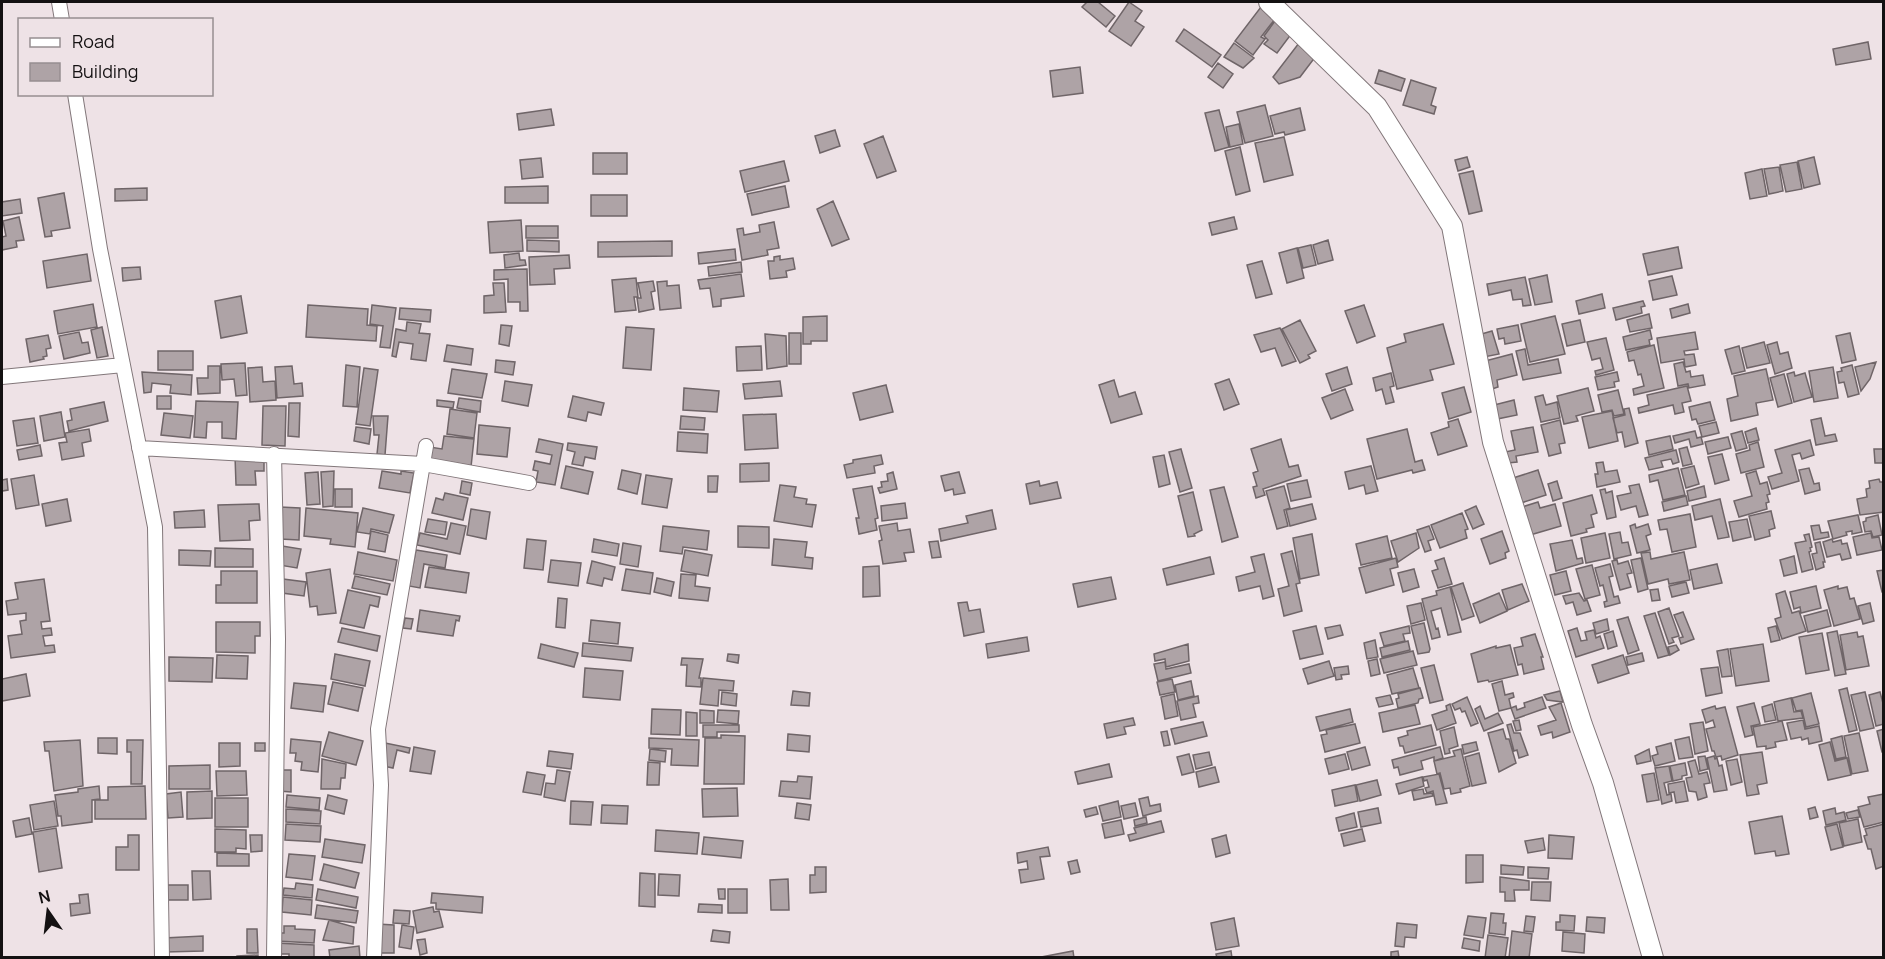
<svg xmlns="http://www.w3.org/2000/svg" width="1885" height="959" font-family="Manrope,sans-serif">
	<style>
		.building { fill: #aea3a6; stroke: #6f6568; stroke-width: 1.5 }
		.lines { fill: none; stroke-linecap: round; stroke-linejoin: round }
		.street-casing { stroke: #82777a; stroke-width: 16 }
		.secondary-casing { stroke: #82777a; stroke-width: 22 }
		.street { stroke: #fff; stroke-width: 14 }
		.secondary { stroke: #fff; stroke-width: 20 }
	</style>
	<rect width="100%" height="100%" fill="#eee2e6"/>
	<!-- building -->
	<path class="building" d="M1087,2H1098L1115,16L1106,27L1082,7Z
		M1129,2L1142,11L1135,21L1144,27L1131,46L1109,31Z
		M1264,3L1278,15L1261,37L1265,39L1253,55L1235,41Z
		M1278,17L1295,29L1277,53L1264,44L1268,40L1264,36Z
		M1184,29L1221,55L1212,67L1176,41Z
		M1868,42L1871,59L1836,65L1833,49Z
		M1234,43L1254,58L1243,68L1224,57Z
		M1299,43L1316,56L1300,77L1279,84L1273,77Z
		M1218,63L1233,74L1223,88L1208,77Z
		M1080,67L1083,93L1053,97L1050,71Z
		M1379,70L1405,79L1401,91L1375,83Z
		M1411,80L1436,88L1431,105L1436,107L1434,114L1403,105Z
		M1265,105L1273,136L1245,143L1237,112Z
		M1300,108L1305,130L1285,135L1284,132L1275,134L1270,116Z
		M551,109L554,125L519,130L517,114Z
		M1219,110L1229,147L1215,151L1205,113Z
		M1239,124L1243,144L1230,147L1226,127Z
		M835,130L840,146L820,153L815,136Z
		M883,136L896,171L877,178L864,144Z
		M1284,137L1293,175L1264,182L1255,143Z
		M1240,147L1250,191L1236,195L1225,151Z
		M593,153H627V174H593Z
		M1467,157L1470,167L1458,171L1455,160Z
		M1814,157L1820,184L1804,188L1798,161Z
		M541,158L543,177L522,179L520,160Z
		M784,161L789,181L745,192L740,171Z
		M1797,162L1802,189L1786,192L1780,165Z
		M1779,167L1783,191L1769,194L1764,169Z
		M1762,169L1767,196L1750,199L1745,173Z
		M1473,171L1482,211L1469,214L1459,174Z
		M548,186V203H505V187Z
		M785,186L789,207L752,215L747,194Z
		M147,188V200L115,201V189Z
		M64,193L70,228L51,231L52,236L45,237L38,198Z
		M591,195H627V216H591Z
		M20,199L22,213L2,216V202Z
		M833,201L849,239L832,246L817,209Z
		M19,217L24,240L16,241L17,247L2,250V237L6,236L3,221Z
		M1234,217L1237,229L1212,235L1209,223Z
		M521,220L523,251L490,253L488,222Z
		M774,222L779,248L767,250L768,255L742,260L737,229L743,228L744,235L760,232L759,225Z
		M526,226H558V238H526Z
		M527,240L559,241V252L527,251Z
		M1328,240L1333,260L1318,264L1313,245Z
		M672,241V256L598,257V242Z
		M1311,245L1316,265L1303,268L1298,248Z
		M1678,247L1682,268L1648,275L1643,254Z
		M1297,248L1304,278L1287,283L1279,253Z
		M735,249L736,260L699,264L698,253Z
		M519,253L520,260H525L526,265L505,268L504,255Z
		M87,254L91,281L47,288L43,261Z
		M569,255L570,268L554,269L555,284L530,285L529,257Z
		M780,256V260L793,258L795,269L786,271L787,277L770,279L768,261H774V257Z
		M1262,261L1272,294L1256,298L1247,265Z
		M741,262L742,272L709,276L708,267Z
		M140,267L141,279L123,281L122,268Z
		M527,269L528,311H520V302H508V279L494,280V270Z
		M741,274L744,296L721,299V306L713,307L710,288L700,289L698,280Z
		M1547,275L1552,302L1535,305L1529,279Z
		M1672,276L1677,295L1653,300L1649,281Z
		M1525,277L1531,305L1523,306L1522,299L1513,300L1511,290L1489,295L1487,284Z
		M636,278L638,297H634L636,310L615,312L612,280Z
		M653,281L655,291L651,292L654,309L639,312L637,298H641L638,283Z
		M667,281V286L679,285L681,308L660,310L657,282Z
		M493,283H504L506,312L484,313V296L494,295Z
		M1602,294L1605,308L1579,314L1576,301Z
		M241,296L247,333L221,338L215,301Z
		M1643,301L1645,306L1641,307L1642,313L1616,320L1613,308Z
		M93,304L97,327L58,334L54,311Z
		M1688,304L1690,313L1672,318L1670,309Z
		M308,305L368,309L367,325L377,326L376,341L306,337Z
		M372,305L396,308L390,348L380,347L383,326L370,324Z
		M1364,305L1375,336L1357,343L1345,311Z
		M400,308L431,310L430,322L399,319Z
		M1649,314L1652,328L1630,332L1627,320Z
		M827,316V341H811V344H803V317Z
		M1555,316L1565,354L1530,362L1521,324Z
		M1300,320L1316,351L1308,355L1310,358L1300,363L1282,329Z
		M1580,320L1585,342L1567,346L1562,324Z
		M407,322L421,324L419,333L430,334L426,361L411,359L413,344L399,342L396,357L392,356L396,329L406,331Z
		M1443,324L1454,364L1430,370L1433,380L1397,389L1387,348L1406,342L1404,334Z
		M501,325L512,326L509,346L499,344Z
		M1518,325L1521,341L1505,344L1504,338L1499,339L1497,329Z
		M102,327L108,356L97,358L91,330Z
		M626,327L654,329L651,370L623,368Z
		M1280,328L1296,361L1282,366L1275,348L1261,352L1254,335Z
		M1650,330L1652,339L1649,340L1650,345L1626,350L1623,337Z
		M1492,331L1499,354L1484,357L1478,335Z
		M79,332L82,343L88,342L90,353L64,359L59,336Z
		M1695,332L1698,349L1684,351L1685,355L1694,354L1696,365L1685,367L1684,359L1661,363L1657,338Z
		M789,333H801V364H789Z
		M1850,333L1856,360L1842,363L1836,336Z
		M765,334L786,336L787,366L767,369Z
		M48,335L51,348L46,349L47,356L43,357L44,359L30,362L26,339Z
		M1606,338L1614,370L1596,375L1595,371L1603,369L1600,358L1592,360L1587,342Z
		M1764,342L1770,363L1747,368L1742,348Z
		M1777,342L1780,354L1788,352L1792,368L1775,374L1767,345Z
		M447,345L473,349L471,365L444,361Z
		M1654,345L1664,388L1634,395L1633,389L1644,386L1641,374L1638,375L1634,360L1629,361L1627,352Z
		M761,346L762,370L737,371L736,347Z
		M1739,346L1745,371L1732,374L1725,350Z
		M1525,349L1528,365L1558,359L1561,373L1523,380L1516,351Z
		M158,351H193V370H158Z
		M1512,354L1517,375L1497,380L1498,387L1492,389L1485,361Z
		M496,360L515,362L513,375L495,372Z
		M1683,362L1686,372L1690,371L1691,377L1703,375L1705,385L1689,388L1688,384L1678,386L1674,364Z
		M1876,362L1870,379L1861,391L1855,367Z
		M245,363L247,395L236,396L234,379L222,380L221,364Z
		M346,365L360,367L357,407L343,406Z
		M1852,365L1859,394L1848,397L1844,382L1839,383L1837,372L1842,371L1841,368Z
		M208,366H220V393L198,394L197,378H208Z
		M292,366L294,384L302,383L303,396L277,398L275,367Z
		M262,367L263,382L275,381L276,400L250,402L248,368Z
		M1347,367L1352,384L1332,391L1326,374Z
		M1833,367L1838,398L1814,402L1809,371Z
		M364,368L378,370L370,426L356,424Z
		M452,369L487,374L482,398L448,393Z
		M1766,369L1773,400L1756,403L1758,415L1731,421L1727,399L1738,396L1734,376Z
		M142,372L192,375L191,395L170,393L171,385L152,383L151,392L144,393Z
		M1617,372L1619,381L1614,382L1615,387L1598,390L1595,377Z
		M1794,372L1795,376L1805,373L1812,397L1794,402L1787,374Z
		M1391,373L1394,386L1390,387L1394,402L1386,404L1382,389L1376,391L1373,378Z
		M1784,374L1792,403L1778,407L1770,378Z
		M1229,379L1239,404L1224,410L1215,384Z
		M1114,380L1119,397L1135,392L1142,414L1111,423L1099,385Z
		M505,381L532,385L528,406L502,401Z
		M780,381L782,396L745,399L743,384Z
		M886,385L893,412L860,420L853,393Z
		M1687,386L1691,401L1682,403L1684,412L1675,414L1673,405L1639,413L1638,408L1649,405L1647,395Z
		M1464,387L1471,412L1449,419L1442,393Z
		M684,388L719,391L717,412L683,410Z
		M1588,388L1594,411L1576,416L1578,421L1564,424L1557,396Z
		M1345,389L1353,410L1331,419L1322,398Z
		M1618,390L1624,414L1614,416L1612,410L1602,412L1598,395Z
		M1543,395L1546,405L1557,402L1560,418L1541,422L1535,397Z
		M157,396H171V409H157Z
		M573,396L604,403L601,415L588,412L586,421L568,417Z
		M459,398L481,401L480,412L457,408Z
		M437,400L454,402L453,408L437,406Z
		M1514,400L1517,415L1497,419L1494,405Z
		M196,401L238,402L236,439L222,438V422H207L206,438L194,437Z
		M104,402L108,421L69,431L67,421L72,420L70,409Z
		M1710,402L1715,420L1698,424L1696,419L1692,420L1689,407Z
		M289,403H300L299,437L288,436Z
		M263,406H286L285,446L262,445Z
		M1629,408L1638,443L1625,447L1622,432L1617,433L1613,418L1625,415L1624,409Z
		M450,409L477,413L474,438L447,434Z
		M1612,411L1618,441L1589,448L1582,417Z
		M61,412L65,437L44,441L40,416Z
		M164,413L193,416L190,438L161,435Z
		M776,414L778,448L745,450L743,415Z
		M373,416H388L385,455L377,454L379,435H374Z
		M681,416L705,418L704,430L680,429Z
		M34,418L38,443L17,446L13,421Z
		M1821,418L1825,436L1835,434L1837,441L1816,445L1811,420Z
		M1458,419L1467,446L1438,455L1431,433L1449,427L1448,422Z
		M1560,420L1565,443L1559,444L1561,453L1549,456L1541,425Z
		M1716,422L1719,433L1702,437L1699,426Z
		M479,425L510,428L507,457L477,454Z
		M356,427L371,429L369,444L354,441Z
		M1533,427L1538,452L1516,456L1517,462L1508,463L1505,452L1515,450L1511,431Z
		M1756,428L1759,440L1748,443L1745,432Z
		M89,429L91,441L82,443L84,456L62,460L59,443L67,442L65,433Z
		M1407,429L1415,462L1422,460L1425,470L1413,473L1412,470L1377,479L1367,439Z
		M1695,431L1697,438L1701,437L1703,444L1691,447L1689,439L1675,443L1673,436Z
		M1742,431L1747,448L1736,451L1731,434Z
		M678,432L708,434L707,453L677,451Z
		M444,436L474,439L471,467L428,462L430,447L442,449Z
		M1670,436L1673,449L1649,455L1646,441Z
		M1728,437L1731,448L1708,454L1705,442Z
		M539,439L563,444L555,485L536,482L538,471L533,470L535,461L550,464L552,455L536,452Z
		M1281,439L1289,467L1298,465L1301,476L1263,489L1265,495L1256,498L1253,487L1257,486L1253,473L1258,471L1251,449Z
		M1810,440L1814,455L1802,459L1800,453L1792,455L1799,481L1772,489L1768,477L1782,473L1775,450Z
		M1758,442L1764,467L1741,473L1736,454L1750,450L1749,445Z
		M568,443L597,447L595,459L585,457L583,466L572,464L575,452L567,450Z
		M40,445L42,456L19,460L17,450Z
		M1687,447L1692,464L1683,466L1679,449Z
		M1181,449L1192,488L1180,492L1169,452Z
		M1874,449H1884V463H1875Z
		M1676,450L1679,462L1673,464L1671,459L1661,461L1663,467L1649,470L1645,458Z
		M1722,454L1729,480L1715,484L1708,457Z
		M881,455L883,464L874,466L875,473L847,478L844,465L853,463V460Z
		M1164,455L1170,484L1159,487L1153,457Z
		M235,456H264V471H255L256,485H236Z
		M1603,462L1605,472L1617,470L1620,482L1597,487L1595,474H1598L1596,463Z
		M769,463V481L740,482V464Z
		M566,466L593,472L588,494L561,488Z
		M1371,466L1378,491L1366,494L1364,485L1349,489L1345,472Z
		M1694,466L1699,484L1686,488L1681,469Z
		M1678,468L1685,495L1663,500L1658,480L1650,482L1649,475Z
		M1809,468L1814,484L1819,483L1820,490L1805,494L1799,470Z
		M622,470L641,474L637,494L618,489Z
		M1538,470L1546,495L1521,503L1513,478Z
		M334,471L333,506L323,507L321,472Z
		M382,471L401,474V471L414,473L410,493L379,488Z
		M1756,471L1760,484L1767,482L1770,494L1767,495L1769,502L1766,503L1767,509L1739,517L1734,501L1752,496L1746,474Z
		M318,472L320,504L307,505L305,473Z
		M893,472L897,489L880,493L878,488L882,487L881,482L888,481L887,474Z
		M959,472L965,493L954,495L953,489L945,491L941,476Z
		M34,475L39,505L16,509L11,479Z
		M646,475L672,479L667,508L642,504Z
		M708,476H718L717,492H708Z
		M7,479L8,490L2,491V480Z
		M1879,479L1880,482H1884V512L1860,515L1857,499L1867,497L1866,489L1870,488L1869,481Z
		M1307,480L1311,497L1291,501L1287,484Z
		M462,481L472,483L470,495L460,493Z
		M1039,481L1040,486L1057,482L1061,498L1030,504L1026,484Z
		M1557,481L1562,498L1553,501L1548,484Z
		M1639,484L1648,515L1639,517L1636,506L1621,510L1617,496L1631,493L1629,486Z
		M780,485L796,487L794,497L807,499L806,504L816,505L812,527L774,521Z
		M872,486L878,518L875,519L877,530L859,534L856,518H859L853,489Z
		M1284,486L1290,508L1284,510L1288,526L1277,529L1266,491Z
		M1704,486L1706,497L1689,501L1687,491Z
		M1224,487L1238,537L1222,542L1210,490Z
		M335,489H352V507H335Z
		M1605,489L1606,493L1612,491L1616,517L1607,519L1600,490Z
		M1193,492L1202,530L1194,534L1195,536L1188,537L1178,496Z
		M445,493L468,498L463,520L432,513L436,498L443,500Z
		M1592,495L1597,513L1591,515L1594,527L1586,529L1587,532L1571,536L1563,503Z
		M1686,496L1688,505L1664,511L1662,502Z
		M67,499L71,521L46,526L42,504Z
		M1720,499L1729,537L1718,539L1712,516L1695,520L1692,506Z
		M1538,502L1540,508L1555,504L1561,526L1530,535L1522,507Z
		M905,503L907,518L882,521L881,506Z
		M259,504L260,520L249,521L250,540L220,541L218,505Z
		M1312,504L1316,519L1290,526L1286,510Z
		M1476,506L1484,524L1473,529L1465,511Z
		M280,507L300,508L299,540L280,539Z
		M306,508L358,513L355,547L330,544L331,539L304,536Z
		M363,508L394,515L389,533L371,529L370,534L357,532Z
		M471,509L490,512L486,539L467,535Z
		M204,510L205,527L175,528L174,512Z
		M992,510L996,529L941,541L939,529L968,523L966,516Z
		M1771,511L1775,528L1769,530L1770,536L1755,540L1749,516Z
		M1462,513L1468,529L1465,530L1467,538L1440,548L1431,525Z
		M1690,514L1696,547L1672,552L1667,529L1660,530L1658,520Z
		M1858,515L1862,532L1852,534V531L1846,532L1847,535L1833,539L1828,521Z
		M1878,515L1882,535L1873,537L1871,531L1865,532L1863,522L1866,521V518Z
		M428,519L447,522L445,535L425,532Z
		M1747,519L1751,537L1733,541L1729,522Z
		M451,523L466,526L460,554L417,545L420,533L447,539Z
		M897,523L898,531L910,529L914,552L904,553L906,561L883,564L879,541L882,540L879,526Z
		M1635,524L1636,528L1648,524L1651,534L1646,536L1650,550L1637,553L1630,526Z
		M1819,525L1821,533L1828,532L1829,537L1814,540L1811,526Z
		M663,526L709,531L707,550L683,547L682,554L660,551Z
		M738,526L769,527V548L738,547Z
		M1429,526L1434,539L1428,541L1431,550L1425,552L1417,530Z
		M371,531L388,535L385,552L368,549Z
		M1502,531L1509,551L1505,553L1506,558L1490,564L1481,539Z
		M1620,532L1622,543L1628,542L1631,555L1614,559L1609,534Z
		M1416,533L1419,548L1398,562L1391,541Z
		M1605,533L1610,558L1586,563L1581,538Z
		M1871,533L1872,538L1879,537L1882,550L1857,555L1853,537Z
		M1312,534L1319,575L1300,579L1293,538Z
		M1809,534L1812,547L1810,548L1811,551L1809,552L1813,569L1802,572L1795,543L1806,541L1804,535Z
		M1387,536L1392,558L1361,565L1356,544Z
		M527,539L546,541L543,570L524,568Z
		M594,539L619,544L617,556L592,552Z
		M774,539L807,542L805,557L813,558L812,569L772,565Z
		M1832,539L1833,542L1841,540L1842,544L1847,543L1851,558L1842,560L1840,554L1827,557L1823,542Z
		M1572,540L1577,559L1582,558L1583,563L1556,571L1550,544Z
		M938,541L941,557L932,558L929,542Z
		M1820,542L1825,562H1823L1824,567L1816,570L1812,554L1817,553L1815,543Z
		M623,543L641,546L638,567L620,564Z
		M282,546L301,549L297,568L279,565Z
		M215,548L253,549V567H215Z
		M179,550L211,551L210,566L179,565Z
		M416,550L447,555L445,568L424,564L420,588L409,586Z
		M685,550L712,555L708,576L681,571Z
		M1292,551L1300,583L1296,584L1302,611L1284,616L1278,589L1289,586L1281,554Z
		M358,552L397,560L393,581L354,574Z
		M1650,552L1651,559L1684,552L1690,580L1669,584L1668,579L1648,584L1641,553Z
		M1264,554L1274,596L1263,599L1260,586L1239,591L1236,577L1255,572L1251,557Z
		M1794,556L1797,573L1784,576L1780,560Z
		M1210,557L1214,574L1167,585L1163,569Z
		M1396,558L1398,567L1390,569L1394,585L1366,593L1359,568Z
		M1444,558L1452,584L1438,588L1432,571L1438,569L1435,561Z
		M1641,558L1648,589L1638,592L1631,560Z
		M551,560L581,563L578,586L548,582Z
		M1617,560L1618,564L1628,561L1632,573L1627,574L1631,587L1620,590L1612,561Z
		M592,561L615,567L612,580L604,578L602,586L587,583Z
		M1610,564L1613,576L1609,577L1614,597L1618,596L1620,603L1605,607L1604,602L1607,601L1603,585L1600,586L1595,568Z
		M1717,564L1722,583L1694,589L1690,570Z
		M1592,565L1600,595L1585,599L1576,569Z
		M879,566L880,596L863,597V567Z
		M429,567L469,573L466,593L425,587Z
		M330,569L336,613L318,615L317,606L310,607L306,573Z
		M626,569L653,573L650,594L622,590Z
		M1414,569L1419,587L1403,592L1398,573Z
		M1884,570V592H1882L1877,571Z
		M221,571H257V603H216V585H221Z
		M1566,571L1571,591L1555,595L1550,575Z
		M681,574L696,575L695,586L710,588L708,601L679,598Z
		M355,576L390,584L387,595L352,588Z
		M1111,577L1116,599L1078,607L1073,584Z
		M657,578L674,582L671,596L654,592Z
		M44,579L50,621L41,622L42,629L51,628L52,635L43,636L45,646L54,645L55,652L11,658L8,636L22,634L20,621L26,620V613L8,615L6,601L18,599L15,583Z
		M283,579L306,582L304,596L282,593Z
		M1686,582L1689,593L1672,597L1669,586Z
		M1463,583L1474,616L1462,620L1451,587Z
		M1522,584L1529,601L1508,610L1502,590Z
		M1816,586L1821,608L1801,613L1800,607L1794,609L1790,592Z
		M1838,586V589L1847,587L1850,599L1854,598L1860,619L1834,626L1824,590Z
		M1450,587L1461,632L1448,635L1441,608L1431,611L1436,629L1438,628L1440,637L1432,639L1422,599L1437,595L1436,591Z
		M1658,589L1660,600L1652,601L1650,590Z
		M348,590L380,597L378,607L370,605L364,628L340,623Z
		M1785,591L1792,613L1799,611L1806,631L1782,639L1775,619L1781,617L1776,594Z
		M1499,593L1507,611L1480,623L1473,604Z
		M1579,593L1584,601L1587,600L1591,611L1577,615L1573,602L1566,604L1563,596Z
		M558,598L567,599L565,628L556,627Z
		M967,602L969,611L980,609L984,632L964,636L958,603Z
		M1421,603L1425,620L1411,624L1407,606Z
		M1870,603L1874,621L1863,624L1858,606Z
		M1669,608L1679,636L1672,638L1674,642L1669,644L1658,612Z
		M420,610L460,616L459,621L456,620L453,636L417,631Z
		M1827,610L1831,626L1808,632L1804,616Z
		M1683,612L1694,639L1681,644L1679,638L1683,637L1674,615Z
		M1655,613L1669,655L1658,658L1644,616Z
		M1628,617L1639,650L1628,654L1617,620Z
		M405,618L413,619L411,629L403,628Z
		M1607,619L1609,630L1596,634L1593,623Z
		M591,620L620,623L618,644L589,641Z
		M216,622H260V636H255V653L216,652Z
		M1424,623L1430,649L1429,652L1418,654L1411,626Z
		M1340,625L1343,635L1328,639L1325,628Z
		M1316,626L1323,654L1300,659L1293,631Z
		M1409,626L1410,633L1403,634L1405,641L1384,646L1380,633Z
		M1776,626L1780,640L1771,642L1768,628Z
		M342,628L380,636L377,651L338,642Z
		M1577,628L1581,641L1587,640L1585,632L1594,630L1596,638L1600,636L1604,648L1576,657L1568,631Z
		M1613,631L1617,646L1608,649L1604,634Z
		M1837,631L1846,674L1835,676L1827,633Z
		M1857,632L1858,637L1863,636L1869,666L1846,670L1840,635Z
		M1822,633L1829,670L1806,674L1799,637Z
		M1535,634L1543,657H1541L1544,669L1524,674L1522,664L1518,665L1514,648L1523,646L1521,638Z
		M1027,637L1029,651L988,658L986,644Z
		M1375,640L1378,657L1367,659L1364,643Z
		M1408,641L1410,650L1382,657L1380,648Z
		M583,643L633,648L631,661L582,656Z
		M541,644L578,653L574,667L538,658Z
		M1188,644L1189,661L1166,667L1165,659L1155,661L1154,654Z
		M1763,644L1769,681L1736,686L1730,649Z
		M1510,645L1518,675L1489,682L1488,680L1478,682L1471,654L1496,646V648Z
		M1676,645L1679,650L1670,655L1668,647Z
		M1728,649L1732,676L1722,677L1717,651Z
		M1413,651L1417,665L1384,673L1380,659Z
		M1642,653L1644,661L1628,665L1626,657Z
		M335,654L370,661L365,686L331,679Z
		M728,654L739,655L738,663L727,661Z
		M217,655L248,656L247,679L216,678Z
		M1623,655L1629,673L1598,683L1592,665Z
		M169,657L213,658L212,682L169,681Z
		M682,658L703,659L699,678H701V687L686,686L687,665H681Z
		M1377,659L1380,674L1371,676L1368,661Z
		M1329,661L1334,676L1308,684L1303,669Z
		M1165,662L1166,669L1189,664L1191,673L1158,681L1154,664Z
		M1434,665L1443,700L1430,703L1421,668Z
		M1348,666L1349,674L1341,675L1342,679L1336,680L1334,668Z
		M1718,667L1722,693L1706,696L1701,669Z
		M585,668L623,671L620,700L583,697Z
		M1413,668L1419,688L1392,694L1387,675Z
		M26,674L30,696L2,701V679Z
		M703,678L734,681L733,691L719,690L718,706L700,704Z
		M1172,679L1175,692L1160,695L1157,682Z
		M1191,681L1194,696L1178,700L1175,685Z
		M1502,681L1505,695L1513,693L1514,697L1509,699L1511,708L1499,711L1492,684Z
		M333,682L363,688L358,711L328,704Z
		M294,683L326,686L323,712L291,708Z
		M1420,688L1423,698L1419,699L1418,703L1398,708L1396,699L1399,698L1398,694Z
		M1847,688L1857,730L1849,732L1839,690Z
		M793,691L810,693L809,706L791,705Z
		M1560,691L1563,702L1547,700L1544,695Z
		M722,692L737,694L736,706L721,704Z
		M1865,692L1874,728L1860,731L1851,695Z
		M1880,692L1884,707V724L1876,726L1869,695Z
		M1811,693L1819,724L1806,727L1802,710L1796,711L1792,698Z
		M1174,694L1178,716L1165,719L1161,697Z
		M1390,695L1393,704L1379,707L1376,698Z
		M1198,696L1199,703L1193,704L1196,717L1181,720L1177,701Z
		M1467,697L1478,723L1471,726L1465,711L1462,712L1460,708L1455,710L1452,704Z
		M1542,697L1546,708L1515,719L1511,708L1516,706L1517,710L1525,707L1524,703Z
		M1791,698L1794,712L1801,711L1803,718L1778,721L1774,702Z
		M1561,703L1570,732L1553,738L1552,732L1541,735L1538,726L1556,720L1549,707Z
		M1754,703L1760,724L1751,726L1753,735L1745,737L1737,707Z
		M1450,704L1456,723L1437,730L1432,715L1447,710L1446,706Z
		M1772,704L1776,720L1765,722L1762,707Z
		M1415,705L1420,724L1383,732L1379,713Z
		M1480,706L1485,719L1498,713L1503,723L1484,731L1475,709Z
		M1715,706L1716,709L1725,707L1738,755L1722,760L1721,756L1716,757L1714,751H1712L1706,729L1715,727L1713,720L1706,723L1702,710Z
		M652,709L681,710L680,735L651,734Z
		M1350,709L1353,722L1320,731L1316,717Z
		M700,710L714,711V723H700Z
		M718,710L739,711L738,724L717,722Z
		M686,712L697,713V736H686Z
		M1133,718L1135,725L1124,727L1126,734L1107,738L1104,724Z
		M1519,720L1521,730L1516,731L1513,721Z
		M1803,720L1805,729L1819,726L1822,741L1809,744L1808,738L1802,740L1801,737L1791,739L1787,723Z
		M1782,721L1787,740L1775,742L1776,747L1766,749V746L1757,747L1753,727Z
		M1203,722L1207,736L1175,744L1171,729Z
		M1703,722L1708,751L1695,754L1690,724Z
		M1355,724L1360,743L1325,752L1321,735L1327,734L1326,730Z
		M1511,724L1514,733H1520L1528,755L1519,758L1517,750L1514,751L1507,725Z
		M703,725H739V732H717V737H703Z
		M1431,725L1436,745L1405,753L1403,746H1400L1398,738L1408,735L1407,731Z
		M1454,727L1458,746L1449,749L1450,753L1445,754L1440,731Z
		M1503,729L1506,739H1509L1516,763L1499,772L1488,733Z
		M1884,729V752H1882L1877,731Z
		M1167,731L1170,745L1164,746L1161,732Z
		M329,732L363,741L356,765L322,756Z
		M1859,733L1868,771L1852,774L1844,736Z
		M788,734L810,736L809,752L787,750Z
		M721,735L745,736L744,784H704L705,738H721Z
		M1842,736L1846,757L1836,759L1831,739Z
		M1689,737L1693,757L1679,759L1675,740Z
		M98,738H117V754L98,753Z
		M649,738L699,740L698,766L671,765L672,749L649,748Z
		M291,739L321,742L318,772L301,770L302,762L295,761L296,753H290Z
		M80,740L83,786L54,791L49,751H45L44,742Z
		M127,740H143L142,784H131V752H127Z
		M1476,742L1478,750L1464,754L1462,745Z
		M1830,742L1835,761L1847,758L1851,775L1828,780L1819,745Z
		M219,743H240V766L219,767Z
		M255,743H265V751H255Z
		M385,743L410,748L409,753L397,750L393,768L383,766Z
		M1671,743L1675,761L1655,766L1652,756L1658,754L1656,747Z
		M414,747L435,751L431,774L410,771Z
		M1365,747L1370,765L1352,770L1347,752Z
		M1440,747L1443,758L1434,761V757L1421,761L1423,769L1400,775L1398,767L1394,768L1392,760Z
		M650,749L666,751L665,762L649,760Z
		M1461,749L1470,786L1460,789L1461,792L1451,794L1450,788L1444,789L1440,773L1437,774L1434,761L1455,756L1453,751Z
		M1649,749L1651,761L1637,764L1635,756Z
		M549,751L573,754L571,769L547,766Z
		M1209,752L1212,765L1196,769L1193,755Z
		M1762,752L1767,783L1757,785L1759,794L1747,796L1740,755Z
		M1479,753L1486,783L1472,786L1465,757Z
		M1189,754L1194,772L1182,775L1177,757Z
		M1345,754L1349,769L1329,774L1325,759Z
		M1705,756L1708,769L1700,771L1698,757Z
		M1714,756L1715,759L1717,758L1719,766L1722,765L1727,790L1714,792L1707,758Z
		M322,759L346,764L345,778H341L340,789H321Z
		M1737,759L1742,782L1731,785L1726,761Z
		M1695,760L1699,774L1707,772L1710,783L1704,784L1707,797L1698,800L1696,792L1689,791L1686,778L1692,777L1688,762Z
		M648,762L660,763L659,785H647Z
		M1685,763L1687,775L1682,776V779L1673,781L1670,766Z
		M1109,764L1112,777L1078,784L1075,772Z
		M210,765V789H169V766Z
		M1669,766L1672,781L1664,783L1667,795L1671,794L1672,801L1662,804L1655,768Z
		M1215,767L1219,782L1199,787L1196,772Z
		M280,770H291V792L279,791Z
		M557,770L570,772L565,801L544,797L546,783L555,784Z
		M216,771H246L247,795L217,796Z
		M527,772L545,775L541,795L523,792Z
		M1654,773L1659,800L1647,802L1642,775Z
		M1439,774L1447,803L1436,805L1433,791L1427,793L1425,788L1429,787L1427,780L1424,781L1423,777Z
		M798,776L812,777L810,799L779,796L781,781L797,782Z
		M1422,777L1424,786L1399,794L1396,784Z
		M1377,780L1381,795L1360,801L1356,785Z
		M1684,781L1688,801L1676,803L1674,792L1669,793L1668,784Z
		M1355,785L1358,801L1335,806L1332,790Z
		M99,786L100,799L92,800V822L62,826L61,816H58L55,795L78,792V789Z
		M145,786L146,819H95V800H108V787Z
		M737,788L738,816L703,817L702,789Z
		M1423,789L1424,794L1432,793L1433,796L1414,800L1412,791Z
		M212,791V818L187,819V792Z
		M181,792L183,817L168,818L166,794Z
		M1884,794V822L1864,827L1858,807L1870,804L1868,797Z
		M287,795L320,798L319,810L286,807Z
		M328,795L347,800L344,814L325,809Z
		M1148,797L1150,806L1160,804L1161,811L1143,816L1139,799Z
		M215,798H248V827H215Z
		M54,801L58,826L34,830L30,805Z
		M571,801L593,802L591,825L570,824Z
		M1118,801L1121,817L1103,821L1099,806Z
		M797,803L811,805L809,820L795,818Z
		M1135,803L1138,816L1124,819L1121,806Z
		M602,805L628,806L627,824L601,823Z
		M1096,807L1098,814L1086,817L1084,810Z
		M1815,807L1818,817L1810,819L1808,809Z
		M1378,808L1381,823L1361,827L1358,812Z
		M1835,808L1836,814L1844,812L1846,820L1826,825L1823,811Z
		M286,809L321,811L320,824L286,822Z
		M1858,810L1860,817L1848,819L1846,813Z
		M1354,813L1357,827L1339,831L1336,818Z
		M1782,816L1789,854L1776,856L1775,851L1755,854L1749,822Z
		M1146,817L1147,823L1135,826L1134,820Z
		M29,818L32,834L16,837L13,821Z
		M1858,819L1862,842L1844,846L1839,823Z
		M1121,820L1124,834L1105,838L1102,824Z
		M1161,821L1164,832L1130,841L1128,835L1136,833L1134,828Z
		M286,824L321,826L320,842L285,840Z
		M1837,824L1843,847L1831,850L1825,827Z
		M1884,824V866L1876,869L1871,849H1868L1864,836L1867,835L1865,829Z
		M56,828L62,868L39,872L33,832Z
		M215,829L246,830V849L236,848V852H215Z
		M1362,829L1365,841L1344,846L1341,834Z
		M656,830L699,833L697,854L655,851Z
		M128,835H139V870H116V847H128Z
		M250,835H262V851L251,852Z
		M1226,835L1230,853L1216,857L1212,839Z
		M1549,835L1574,837L1572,859L1548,858Z
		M704,837L743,841L741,858L702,854Z
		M1543,838L1545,850L1528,853L1525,841Z
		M325,839L365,845L362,863L322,857Z
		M1048,847L1050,856L1040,857L1044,879L1021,883L1019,870L1028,869L1027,861L1018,863L1017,853Z
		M217,853L249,854V866H217Z
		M289,854L315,856L312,880L286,877Z
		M1466,855H1483V882L1466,883Z
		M1077,860L1080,872L1071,874L1068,862Z
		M324,864L359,873L355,888L320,880Z
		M1501,865L1524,867L1523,875L1501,874Z
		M815,867H826V892L810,893V875H815Z
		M1528,867L1549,868L1548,879L1528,878Z
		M192,871H210L211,899L193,900Z
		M640,873L655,874V907L639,906Z
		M659,874L680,875L679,896L658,895Z
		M1500,877L1529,881V890H1514L1515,901H1505V892H1500Z
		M788,879L789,910H771L770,880Z
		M1532,882H1551L1550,901L1531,900Z
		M296,883L313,885L312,898L283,895L284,888L295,889Z
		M165,885H188V900H165Z
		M318,889L358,897L356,908L316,900Z
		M718,889H725V899H719Z
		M728,889H747V913H728Z
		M432,893L483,897L482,913L436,909V903H431Z
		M88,894L90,913L71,916L70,904L80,903L79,895Z
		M283,897L312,900L311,915L282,912Z
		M699,904L722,905V913L698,912Z
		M317,905L358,911L356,923L315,918Z
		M433,907L434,912L439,911L443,927L417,933L413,911Z
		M394,910L410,911L409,924L393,923Z
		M1491,913L1504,914L1503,923H1506L1505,935L1489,933Z
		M1560,915L1575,916L1574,931L1556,930V922H1560Z
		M1468,916L1486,918L1483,938L1464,935Z
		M1526,916L1535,917L1533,932L1524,931Z
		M1587,917L1605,918L1604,933L1586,931Z
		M1234,918L1239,946L1216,950L1211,923Z
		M329,920L354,927L353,944L323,940Z
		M1397,923L1417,925L1416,938L1405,937L1404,947L1395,946Z
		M377,924L394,925V953H377Z
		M402,925L414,927L411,949L399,947Z
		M284,926H295V929L315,930L314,943L276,941V933H284Z
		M247,929H257L258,953H247Z
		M713,930L730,932L729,943L711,941Z
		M1512,931L1532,934L1529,958H1509Z
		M1563,932L1585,934L1584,953L1562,951Z
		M1488,935L1508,938L1505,958H1485Z
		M203,936V951L165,952L164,938Z
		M1464,938L1480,941L1479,951L1462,948Z
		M425,939L427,953L420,955L417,940Z
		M276,943L314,945V958H289V954H276Z
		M359,946L360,958H330L329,950Z
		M1073,951L1074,958H1036Z
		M1231,951L1232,958H1217L1216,954Z
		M1398,951L1399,958H1391V952Z
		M258,955V958H237V956Z"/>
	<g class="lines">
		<!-- street casing -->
		<g class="street-casing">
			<path id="street" d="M59,2L62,20
				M75,94L100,249L155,527L162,958
				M2,377L123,365
				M139,448L423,464L529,483
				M274,454L278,639L274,958
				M374,958L381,785L378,729L426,446"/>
		</g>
		<!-- secondary casing -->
		<g class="secondary-casing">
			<path id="secondary" d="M1269,2L1377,107L1452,226L1493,442L1582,725L1603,783L1653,958"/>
		</g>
		<!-- street -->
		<use href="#street" class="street"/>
		<!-- secondary -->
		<use href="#secondary" class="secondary"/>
	</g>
	<!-- border -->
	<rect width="1885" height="959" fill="none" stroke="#141112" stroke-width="6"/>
	<!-- legend -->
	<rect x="18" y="18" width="195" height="78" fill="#eee2e6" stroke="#978e91" stroke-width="1.5"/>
	<rect x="30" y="38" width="30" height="9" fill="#ffffff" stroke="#978e91" stroke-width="1.5"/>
	<text x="72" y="48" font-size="18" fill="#141112">Road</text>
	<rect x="30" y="63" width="30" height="18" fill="#aea3a6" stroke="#978e91" stroke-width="1.5"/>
	<text x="72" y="78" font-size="18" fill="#141112">Building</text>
	<!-- north arrow -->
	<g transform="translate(48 911) rotate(346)" stroke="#eee2e6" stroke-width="4.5" paint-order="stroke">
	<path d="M0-4.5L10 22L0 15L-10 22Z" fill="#141112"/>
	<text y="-9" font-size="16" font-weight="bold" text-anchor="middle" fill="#141112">N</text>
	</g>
</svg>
